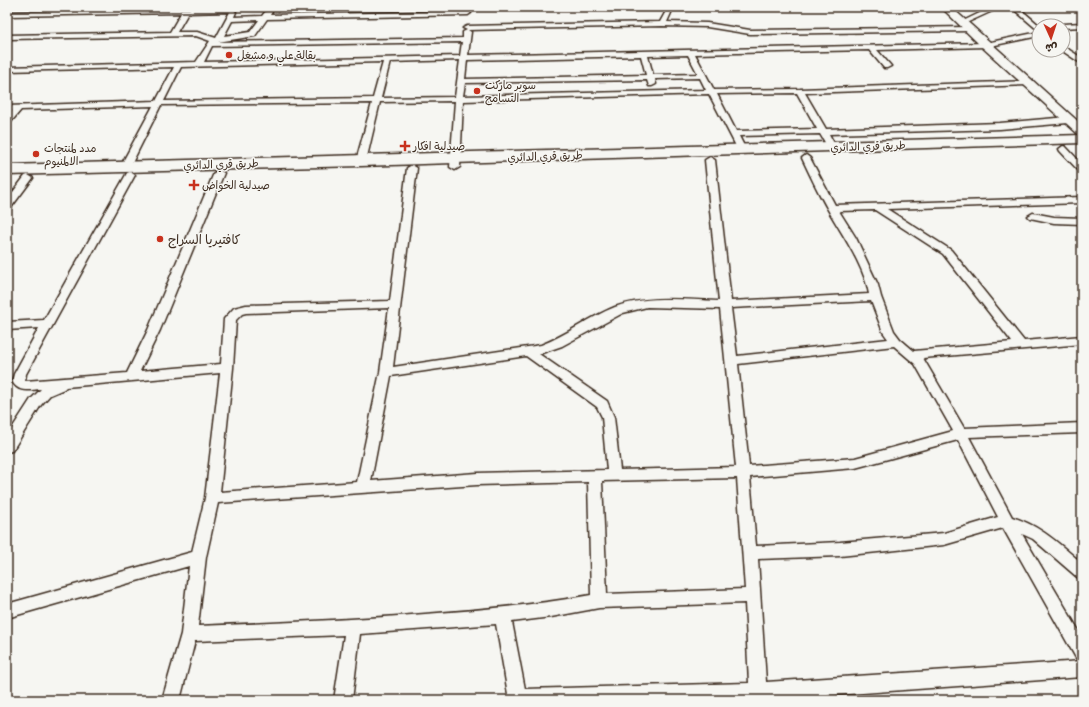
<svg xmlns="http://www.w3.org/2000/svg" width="1089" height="707" font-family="Delius,'Playpen Sans Arabic',sans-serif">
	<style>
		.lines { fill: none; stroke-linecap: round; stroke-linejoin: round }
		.minor-casing { stroke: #3b2a1e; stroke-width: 3 }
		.secondary-casing { stroke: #3b2a1e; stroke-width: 3 }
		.trunk-casing { stroke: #3b2a1e; stroke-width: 3 }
		.minor { fill: #f6f6f2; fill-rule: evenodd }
		.secondary { fill: #f6f6f2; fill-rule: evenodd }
		.trunk { fill: #f6f6f2; fill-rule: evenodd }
		.poi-dot { fill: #c8321e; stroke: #f6f6f2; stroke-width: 1.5 }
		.labels { text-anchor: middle; stroke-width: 3; stroke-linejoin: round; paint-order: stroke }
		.far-poi-label { font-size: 11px; fill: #3b2a1e; stroke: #f6f6f2; text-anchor: start }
		.far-street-label { font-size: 11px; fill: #3b2a1e; stroke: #f6f6f2 }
		.poi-label { font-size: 13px; fill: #3b2a1e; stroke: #f6f6f2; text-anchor: start }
	</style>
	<rect width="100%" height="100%" fill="#f6f6f2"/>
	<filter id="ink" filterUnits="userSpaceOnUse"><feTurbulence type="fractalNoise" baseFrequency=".025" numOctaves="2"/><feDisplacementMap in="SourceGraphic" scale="8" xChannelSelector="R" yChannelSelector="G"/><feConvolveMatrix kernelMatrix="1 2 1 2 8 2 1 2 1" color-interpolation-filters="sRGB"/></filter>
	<g filter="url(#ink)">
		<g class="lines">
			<!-- minor casing -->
			<g class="minor-casing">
				<path id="minor" d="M269,7H275L270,15L468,11L471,13L468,15L267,19L255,36L218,42L463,38V32L467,30L463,28L467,26L660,22L665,13L664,7H670L671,13L667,22L707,23L750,30L969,27L973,29L969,31L750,34L707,27L662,26L468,30L471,32L468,55L986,43L1039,32V36L986,47L877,50L891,66L887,68H884L869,50L695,54L714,90L800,89L1028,81L1032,83L1028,85L805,93L826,129L1000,123L1068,117L1072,120L1068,123L1000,129L829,134L836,147L832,150L829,149L820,134L739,136L746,150L742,153L738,150L709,94L463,101L460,167L455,170L450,167L455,101L380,102L366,161L361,164L356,161L372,103L161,105L130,167L125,170L120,167L153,106L21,110L10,123L7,124V116L12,110H7V106L156,101L174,67L7,71V67L196,62L210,41L196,36L7,39V35L170,32L181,13L7,16V12L232,8L236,12L234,17L262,16ZM230,12L216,38L197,32H177L188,13ZM259,20L250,32L224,36L232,21ZM462,42L460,56L204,62L212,46ZM688,55L698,74L653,75L648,56ZM641,56L646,75L465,79L467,60ZM460,60L455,97L381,98L390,62ZM383,62L373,98L164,101L181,67ZM700,78L706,90L463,96L465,83L647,80L649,86H652L656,84L655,79ZM797,93L817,129L736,131L717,94Z
					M734,7H755C751,10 738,10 734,7Z
					M992,7H1001L964,24L959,23Z
					M1011,7H1018L1040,26L1039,31Z
					M1082,23V27L1063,28V26H1060L1063,24Z
					M1063,46L1082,58V64L1061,50H1063Z
					M1063,146L1066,147L1082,164V172L1079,171L1060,151L1059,149Z
					M806,155L810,158L835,205L1082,197V203L887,209L951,250L1024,341L1082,336V344L923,358L964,428L1082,423V433L969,437L1012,517C1041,526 1059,544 1082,563V579L1077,577L1033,539L1022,534L1082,636V660L1076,658L1003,528L944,545L840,556L758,559L766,682L1082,661V677L767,700H509L496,624L360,634L352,700H334L344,635L195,641L180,700H162L181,634L189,566L7,618V604L192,552L205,498L220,373L66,387L64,389L50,395L41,405L12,451L7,452V436L31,399L41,389C29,390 18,393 12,381L14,374L39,328L7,330V322L44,320L127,173L130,172L135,175L26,374L25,381L127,373L148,330L214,173L219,170L224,173L160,330L140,371L221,364L224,319L234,308L246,305L390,301L407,168L412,165L417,168L393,367L541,345C567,335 590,317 615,307C648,295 685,300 719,301L705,160L710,157L715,160L731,301L869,294C864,265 841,233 827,208C818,192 810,175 802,158ZM875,210L943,254L1012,342L914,351L900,339L894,331L881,297L878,285L856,238L839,211ZM871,301L883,332L888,339L737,356L731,308ZM647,307L720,309L736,467L620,470L614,417L607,401L539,354L562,346L623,313ZM389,308L380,372L357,482L220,492L233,368L236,320L242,314L246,313ZM894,346L915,364L953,431L855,458L749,466L738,364ZM526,356L597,407L602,417L607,470L477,473L371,481L391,376ZM958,440L998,517L944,533L840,542L756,546L750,477L855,468ZM737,478L745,589L607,594L602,481ZM588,482L591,595C536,605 481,610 425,614C350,620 274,623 198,626L206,557L218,503L477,485ZM745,603L749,683L525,689L512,622L551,617L599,608Z
					M28,175L33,178L10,209L7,210V200L25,176Z
					M1033,213L1054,217L1082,218V224L1054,223L1030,218L1028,216Z"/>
			</g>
			<!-- secondary casing -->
			<g class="secondary-casing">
				<path id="secondary" d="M941,7H951L1082,125V135L1078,134L982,47Z"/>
			</g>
			<!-- trunk casing -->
			<g class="trunk-casing">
				<path id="trunk" d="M1082,135V143L361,166L7,175V165Z"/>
			</g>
			<!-- minor -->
			<use href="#minor" class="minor"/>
			<!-- secondary -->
			<use href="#secondary" class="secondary"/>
			<!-- trunk -->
			<use href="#trunk" class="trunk"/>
		</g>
	</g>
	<!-- markers -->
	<g class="poi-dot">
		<circle cx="229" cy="55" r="4"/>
		<circle cx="477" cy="91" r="4"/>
		<path d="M403 140h4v4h4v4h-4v4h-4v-4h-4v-4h4z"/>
		<circle cx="36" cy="154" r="4"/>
		<path d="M192 179h4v4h4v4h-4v4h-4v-4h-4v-4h4z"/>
		<circle cx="160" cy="239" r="4"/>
	</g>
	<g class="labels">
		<!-- far-poi labels -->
		<g class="far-poi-label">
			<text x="237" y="59">بقالة علي و مشغل</text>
			<text x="485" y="89">سوبر ماركت<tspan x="485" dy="13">التسامح</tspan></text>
			<text x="413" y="150">صيدلية افكار</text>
			<text x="44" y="152">مدد لمنتجات<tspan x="44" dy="13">الالمنيوم</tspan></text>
			<text x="202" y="189">صيدلية الخواض</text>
		</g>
		<!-- far-street labels -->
		<g class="far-street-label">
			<text transform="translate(868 146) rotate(-2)" y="4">طريق قري الدائري</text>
			<text transform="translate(545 156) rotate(-2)" y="4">طريق قري الدائري</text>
			<text transform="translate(221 164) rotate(-2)" y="4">طريق قري الدائري</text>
		</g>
		<!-- poi labels -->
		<g class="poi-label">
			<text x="168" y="244">كافتيريا السراج</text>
		</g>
	</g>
	<!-- margin -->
	<rect width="1089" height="707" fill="none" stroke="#f6f6f2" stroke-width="24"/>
	<rect x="12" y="12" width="1065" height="683" fill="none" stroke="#3b2a1e" stroke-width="1.5" filter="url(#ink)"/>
	<!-- north arrow -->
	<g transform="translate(1051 38) rotate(177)"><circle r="19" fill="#f6f6f2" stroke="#aba49d"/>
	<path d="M0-3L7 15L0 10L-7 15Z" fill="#c8321e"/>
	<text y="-6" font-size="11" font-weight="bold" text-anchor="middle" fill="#3b2a1e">ش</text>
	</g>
</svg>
